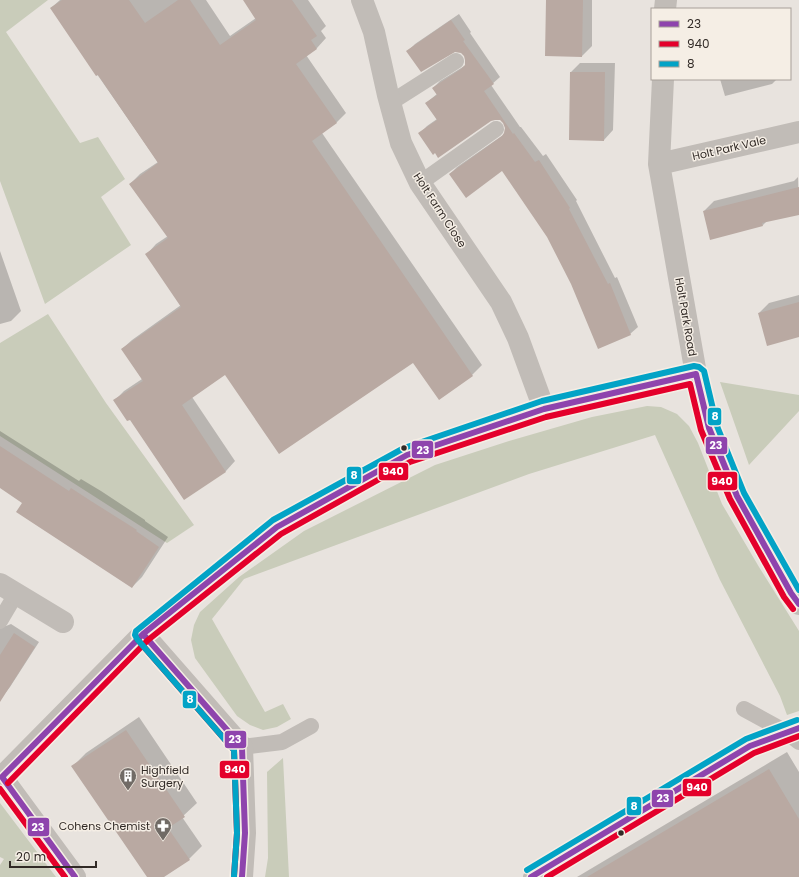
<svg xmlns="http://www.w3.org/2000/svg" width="799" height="877" font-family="Poppins,sans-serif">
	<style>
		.green { fill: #c9ccba }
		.shadow { fill: #0003 }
		.building { fill: #b9a9a2 }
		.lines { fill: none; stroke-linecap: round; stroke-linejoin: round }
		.lane { stroke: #c1bcb7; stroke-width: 16 }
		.street { stroke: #c1bcb7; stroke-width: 22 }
		.bus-1-casing { stroke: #f5eee5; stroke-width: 9 }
		.bus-2-casing { stroke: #f5eee5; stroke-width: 9 }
		.bus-3-casing { stroke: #f5eee5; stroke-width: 9 }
		.bus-1 { stroke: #8e44ad; stroke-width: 6 }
		.bus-2 { stroke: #e4002b; stroke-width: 6 }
		.bus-3 { stroke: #02a3c6; stroke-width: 6 }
		.bus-dot { fill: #312a26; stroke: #f5eee5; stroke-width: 1.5 }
		.labels { text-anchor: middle; stroke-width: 3; stroke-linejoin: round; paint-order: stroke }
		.street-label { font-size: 11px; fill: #312a26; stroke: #f5eee5 }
		.poi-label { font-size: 11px; fill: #312a26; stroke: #f5eee5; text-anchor: start }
		.line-badge { stroke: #f5eee5; stroke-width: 1.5 }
		.badge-label { font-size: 11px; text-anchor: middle; font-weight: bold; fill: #fff }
	</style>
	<rect width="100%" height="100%" fill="#e8e3de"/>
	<!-- green -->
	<path class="green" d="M0,0H48L6,32L80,143L98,137L125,179L101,197L131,245L45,304L0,181Z
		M48,314L106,403L194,525L167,543L0,436V343Z
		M720,382L799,395V411L749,465Z
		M647,406L661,407L677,414L689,426L698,443L722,504L759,567L799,631V711L787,715L780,696L720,580L655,435L529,474L244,579L212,619L265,712L283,704L291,719L277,727L263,730L250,725L237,716L195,658L191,640L194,625L200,612L239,577L304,531L435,465L509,441L592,417Z
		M283,758L289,877H265L268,858L267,772Z
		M0,803L56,877H0V865L4,859L0,857Z"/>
	<!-- shadow -->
	<path class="shadow" d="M60,0H206L230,36L256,18L244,0H308L326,26L321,31L326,38L317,48L306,55L346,113L337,122L322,133L482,365L472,375L414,362L225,374L192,397L235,461L226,471L184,499L130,418L115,400L124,391L142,379L122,349L132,340L181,305L147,254L156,244L168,236L130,184L140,174L158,162L51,8Z
		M547,0H592V46L582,56Z
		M459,14L471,32L470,33L500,77L491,85L520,127H521L543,156L546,154L577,200L576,201L615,278L617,277L638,327L630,334L572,283L548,237L503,170L450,174L457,167L506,133V128L504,123L500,119H495L420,133L427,126L437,119L426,103L437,94L433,88L440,81L466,65L465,56L461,52L408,51L415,44Z
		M580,63H615L613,130L604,140L571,72Z
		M720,79H777L772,84L725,96Z
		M798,177L799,214L767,221L763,225L704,211L714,201L794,181Z
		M0,251L21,311L11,321L0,324Z
		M799,295V336L759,313L769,303Z
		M0,431L79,481L81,479L101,491L145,520V521L168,537L142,577L132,587L24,502L0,487Z
		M11,624L39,642L10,687L6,692L0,688V625L6,626Z
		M139,717L197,803L182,817L202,846L189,859L162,877H148L73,766L86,753Z
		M787,752L799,772V877H577Z"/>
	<!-- building -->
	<path class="building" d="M62,0H129L145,23L178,0H190L220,45L256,20L243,0H292L317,36L311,40L317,49L296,64L337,123L312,141L473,376L439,400L413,363L279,454L225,375L182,405L226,472L184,500L130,420L127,421L113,400L143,381L121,349L181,307L145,254L168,238L129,184L158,163L98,75L96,76L50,8Z
		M546,0H583L582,57L545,56Z
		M451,20L465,40L463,41L494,84L484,91L513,134L514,133L535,162L539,160L570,208L569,209L608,284L610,283L631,335L598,349L571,284L547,237L502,171L466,198L449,174L502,136L504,133L505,128L503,123L500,120H495L491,121L438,158L435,153L433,155L418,133L437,120L425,103L437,95L432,88L461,69L465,65V60L464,56L461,53L455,52L421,72L406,51Z
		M570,72H605L604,141L569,140Z
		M799,187V215L762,223L763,226L710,240L703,211Z
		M799,302V337L767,346L758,313Z
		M0,446L69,491L71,488L91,501L137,530L136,531L159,547L132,588L16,512L22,503L0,488Z
		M14,633L35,647L0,702V655Z
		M126,730L185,817L168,828L190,860L164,877H147L71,766Z
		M769,769L799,819V877H587Z"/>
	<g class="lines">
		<!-- lane -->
		<path class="lane" d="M390,103L456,61
			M420,183L496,129
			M0,621L16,594
			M744,709L786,732L799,742
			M242,747L282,742L311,726
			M531,877L750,746L786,732"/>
		<!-- street -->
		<path class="street" d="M362,0L374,32L388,95L401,143L420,183L501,302L518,338L544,409
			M665,9L666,0
			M663,79L659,164L696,374L709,428L737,496L791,593L799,604
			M659,164L799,132
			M0,584L63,622
			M143,634L242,747L245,833L242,877
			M786,732L799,728
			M0,775L75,877
			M2,777L143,634L277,527L407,455L544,409L696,374"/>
		<!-- bus-1 casing -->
		<g class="bus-1-casing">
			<path id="bus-1" d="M143,634L242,747L245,833L242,877
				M2,777L143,634L277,527L407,455L544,409L696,374L709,428L737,496L791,593L799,604
				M2,777L75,877
				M531,877L750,746L799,728"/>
		</g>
		<!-- bus-2 casing -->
		<g class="bus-2-casing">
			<path id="bus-2" d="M137,639L234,750L237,833L234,876
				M8,783L148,640L281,534L410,462L546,417L690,384L701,430L730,499L784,597L793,609
				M0,789L65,877
				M547,877L754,753L799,736"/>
		</g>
		<!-- bus-3 casing -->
		<g class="bus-3-casing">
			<path id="bus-3" d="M527,870L746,739L797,720
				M234,876L237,833L234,750L137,639L135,635L136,631L273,520L404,448L542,401L694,366L699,367L704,371L717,426L744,493L799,590"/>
		</g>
		<!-- bus-1 -->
		<use href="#bus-1" class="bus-1"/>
		<!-- bus-2 -->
		<use href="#bus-2" class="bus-2"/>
		<!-- bus-3 -->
		<use href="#bus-3" class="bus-3"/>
	</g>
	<!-- icons -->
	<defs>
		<g id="building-pin" transform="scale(0.9)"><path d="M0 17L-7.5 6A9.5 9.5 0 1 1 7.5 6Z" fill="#716b66" stroke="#f5eee5"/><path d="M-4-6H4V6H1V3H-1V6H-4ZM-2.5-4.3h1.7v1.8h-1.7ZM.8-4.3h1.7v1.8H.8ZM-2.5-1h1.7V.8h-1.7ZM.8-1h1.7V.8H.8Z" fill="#fff"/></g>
		<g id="pharmacy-pin" transform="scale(0.9)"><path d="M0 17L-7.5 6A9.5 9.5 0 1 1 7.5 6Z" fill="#716b66" stroke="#f5eee5"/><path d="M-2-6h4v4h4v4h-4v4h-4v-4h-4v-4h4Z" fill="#fff"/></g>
	</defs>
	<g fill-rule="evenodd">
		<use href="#building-pin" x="128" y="776"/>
		<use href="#pharmacy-pin" x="163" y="826"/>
	</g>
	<!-- markers -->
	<g class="bus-dot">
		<circle cx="404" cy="448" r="3.5"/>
		<circle cx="621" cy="833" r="3.5"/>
	</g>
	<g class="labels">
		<!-- street labels -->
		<g class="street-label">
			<text transform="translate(729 148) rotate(-13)" y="4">Holt Park Vale</text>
			<text transform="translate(440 210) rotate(57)" y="4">Holt Farm Close</text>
			<text transform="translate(686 317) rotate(80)" y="4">Holt Park Road</text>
		</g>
		<!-- poi labels -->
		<g class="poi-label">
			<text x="141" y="774">Highfield<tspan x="141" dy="13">Surgery</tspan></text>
			<text x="150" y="830" text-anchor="end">Cohens Chemist</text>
		</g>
	</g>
	<g class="line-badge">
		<rect x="707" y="407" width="15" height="19" rx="4" fill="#02a3c6"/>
		<rect x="705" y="436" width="23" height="19" rx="4" fill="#8e44ad"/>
		<rect x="411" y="440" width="23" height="19" rx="4" fill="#8e44ad"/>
		<rect x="378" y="462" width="31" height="19" rx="4" fill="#e4002b"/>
		<rect x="346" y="466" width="16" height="19" rx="4" fill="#02a3c6"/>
		<rect x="707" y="471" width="31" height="20" rx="4" fill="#e4002b"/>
		<rect x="182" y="690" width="15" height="19" rx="4" fill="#02a3c6"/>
		<rect x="224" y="730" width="23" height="19" rx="4" fill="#8e44ad"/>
		<rect x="219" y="760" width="31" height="19" rx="4" fill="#e4002b"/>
		<rect x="682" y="778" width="30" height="19" rx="4" fill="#e4002b"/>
		<rect x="651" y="789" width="23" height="19" rx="4" fill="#8e44ad"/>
		<rect x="626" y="796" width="16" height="20" rx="4" fill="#02a3c6"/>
		<rect x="27" y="817" width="23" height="20" rx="4" fill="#8e44ad"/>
	</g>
	<g class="badge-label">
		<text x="715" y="420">8</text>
		<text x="716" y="449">23</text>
		<text x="423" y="454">23</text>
		<text x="393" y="475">940</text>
		<text x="354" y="479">8</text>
		<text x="722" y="485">940</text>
		<text x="190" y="703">8</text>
		<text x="235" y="743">23</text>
		<text x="235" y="773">940</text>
		<text x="697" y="791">940</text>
		<text x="663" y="802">23</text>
		<text x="634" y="810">8</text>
		<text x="38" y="831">23</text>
	</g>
	<!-- legend -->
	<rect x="651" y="8" width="140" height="72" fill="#f5eee5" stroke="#a7a099"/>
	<rect x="659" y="21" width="20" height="6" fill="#8e44ad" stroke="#a7a099"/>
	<text x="687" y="28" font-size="12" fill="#312a26">23</text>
	<rect x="659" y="41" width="20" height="6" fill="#e4002b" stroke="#a7a099"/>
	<text x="687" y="48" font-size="12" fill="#312a26">940</text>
	<rect x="659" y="61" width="20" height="6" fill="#02a3c6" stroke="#a7a099"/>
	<text x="687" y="68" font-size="12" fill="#312a26">8</text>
	<!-- scale -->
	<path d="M10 861v6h86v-6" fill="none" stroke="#312a26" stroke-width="2"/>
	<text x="16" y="861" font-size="12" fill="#312a26" stroke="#f5eee5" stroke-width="3" paint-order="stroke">20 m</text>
</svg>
